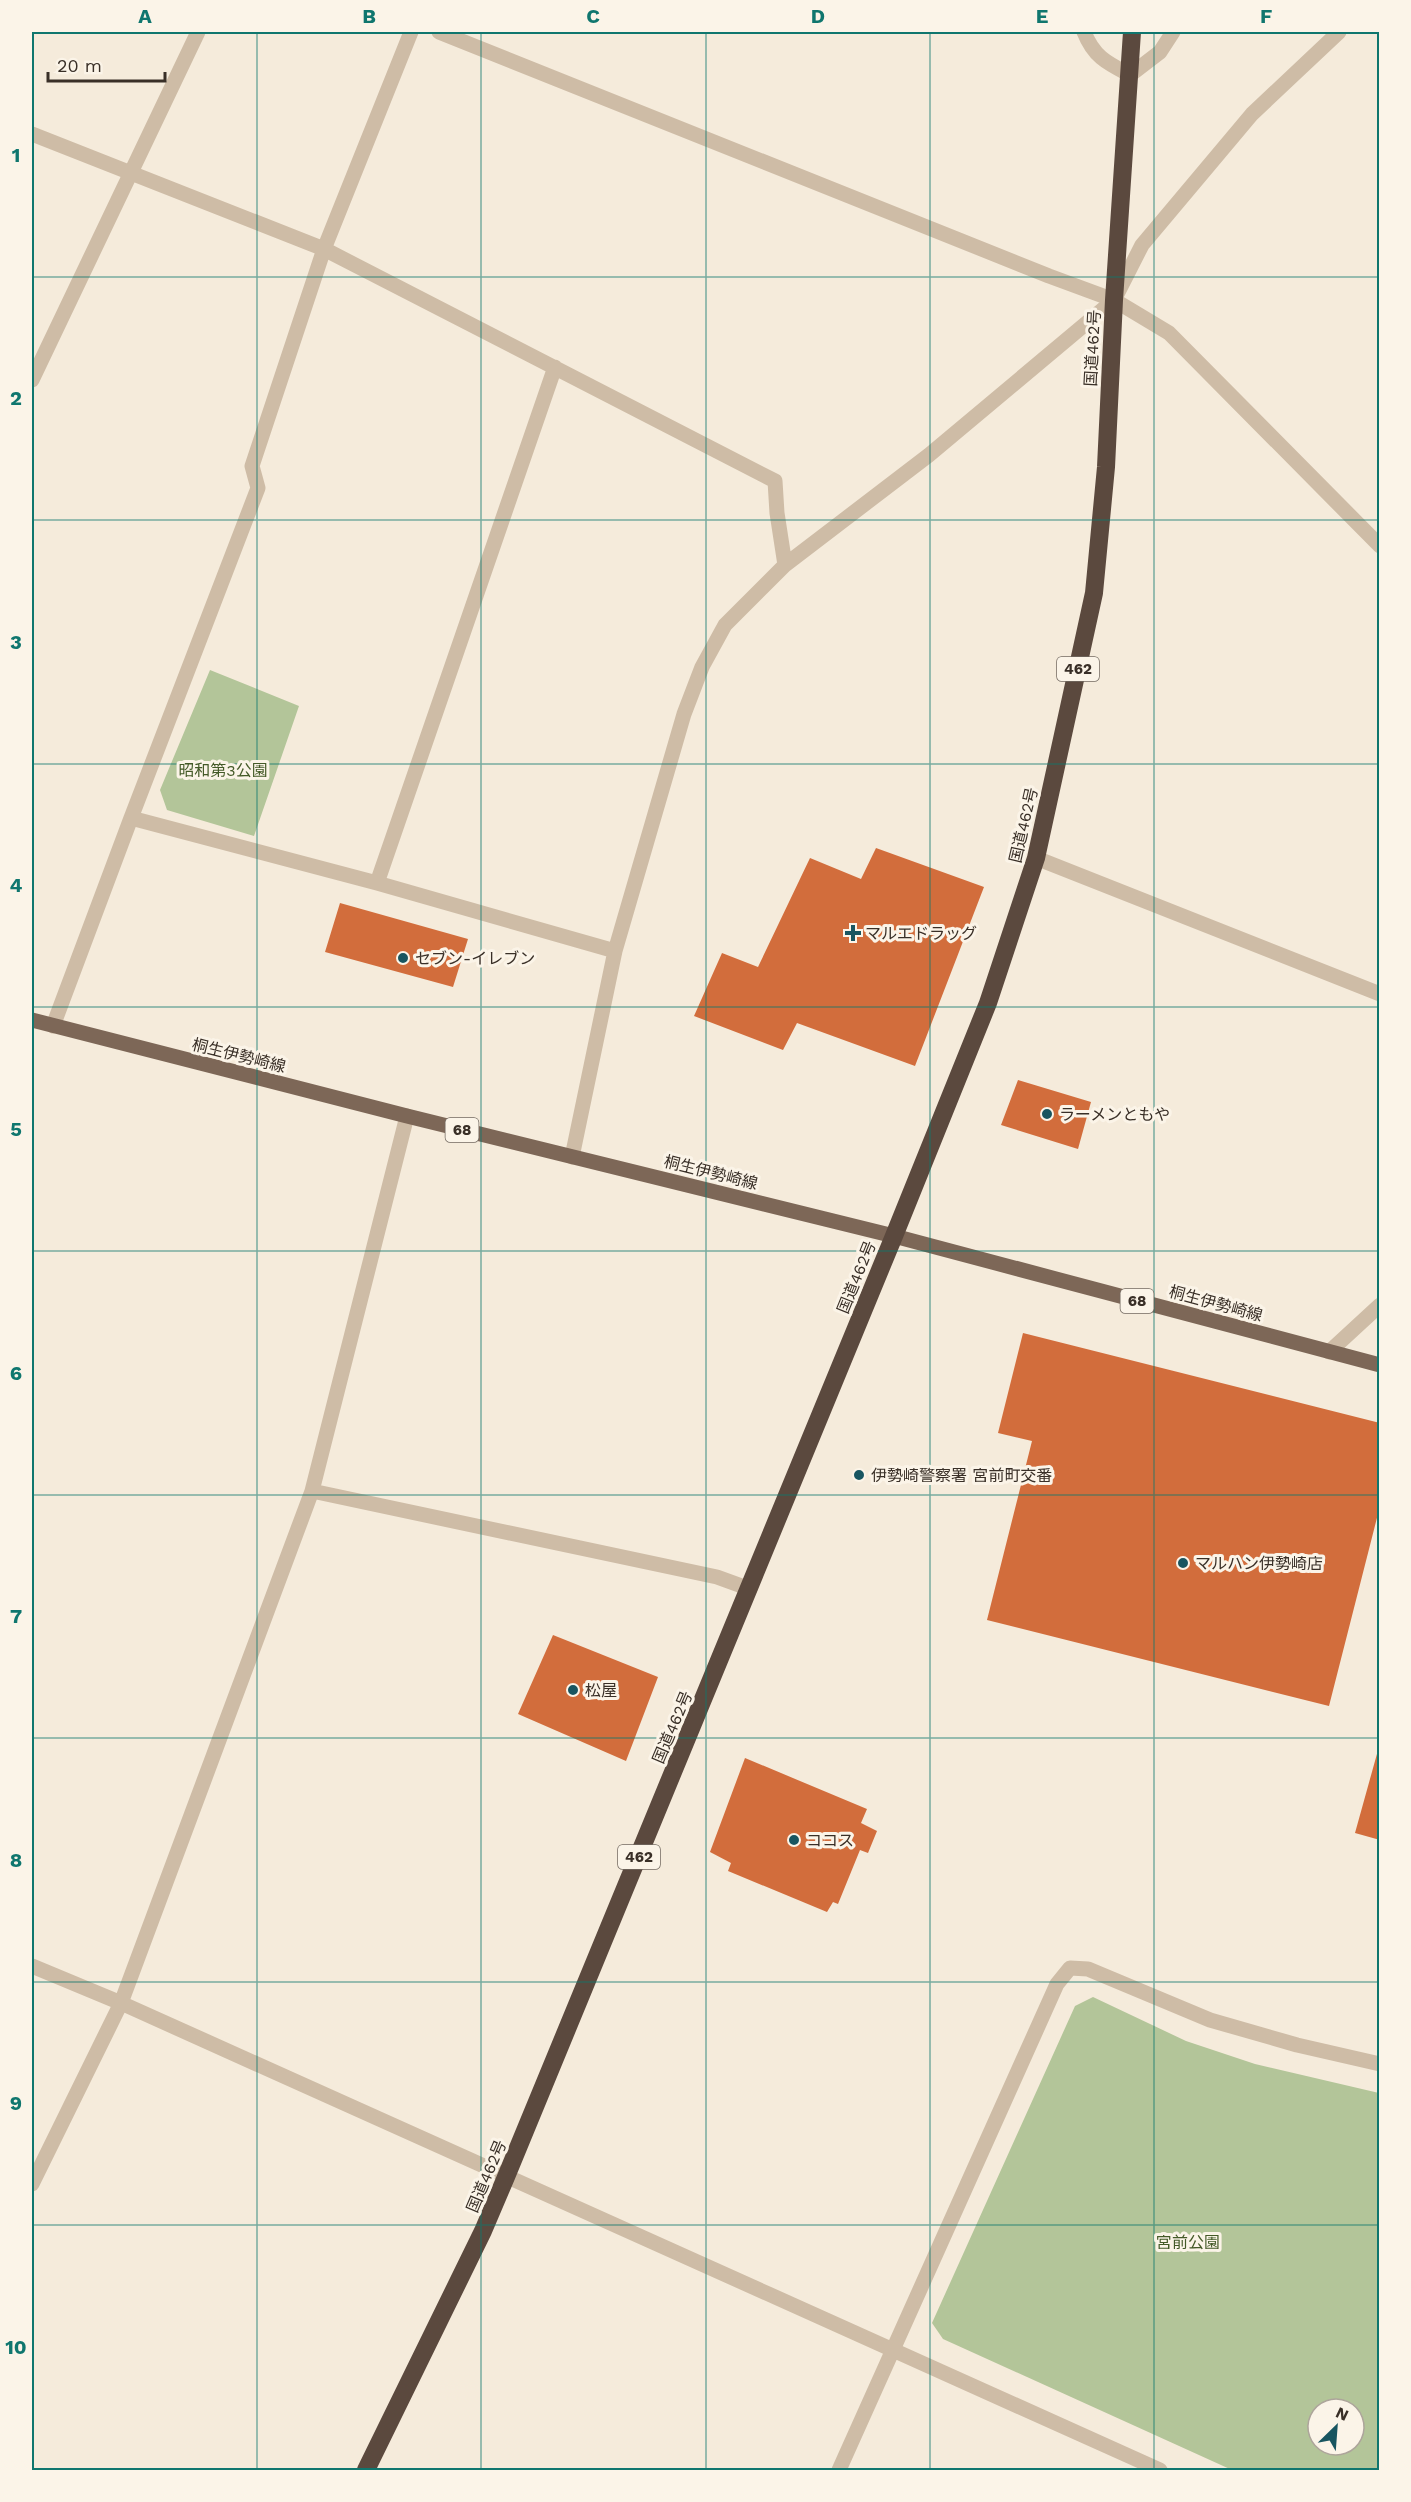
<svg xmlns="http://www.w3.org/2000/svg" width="1411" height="2502" font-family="'Work Sans','Noto Sans JP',sans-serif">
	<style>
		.green { fill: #b3c599; fill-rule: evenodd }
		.building { fill: #d26d3c }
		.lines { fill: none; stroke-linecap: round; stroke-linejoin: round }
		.minor { stroke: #cebca6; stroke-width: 15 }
		.major { stroke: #7d6757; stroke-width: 15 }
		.highway { stroke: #5b493e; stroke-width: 18 }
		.grid { fill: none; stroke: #0f766e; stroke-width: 1.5; stroke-opacity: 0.55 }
		.poi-dot { fill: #185560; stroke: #fbf4e8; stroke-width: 2 }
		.labels { text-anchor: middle; stroke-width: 6; stroke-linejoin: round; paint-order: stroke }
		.shield { fill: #fbf4e8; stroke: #736a61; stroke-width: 1.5 }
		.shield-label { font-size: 15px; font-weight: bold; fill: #392f27 }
		.street-label { font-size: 16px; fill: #392f27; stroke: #fbf4e8 }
		.park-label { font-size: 16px; fill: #445a28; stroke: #fbf4e8 }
		.poi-label { font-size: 16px; fill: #392f27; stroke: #fbf4e8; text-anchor: start }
		.neatline { fill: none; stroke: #0f766e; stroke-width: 2 }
		.grid-label { font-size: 20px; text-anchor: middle; font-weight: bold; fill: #0f766e }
	</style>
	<rect width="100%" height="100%" fill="#f5ebdb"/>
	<!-- green -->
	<path class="green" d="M210,670L299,706L254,836L167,810L160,790Z
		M1093,1997L1186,2041L1255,2064L1379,2093V2470H1232L943,2339L932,2323L1075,2006ZM1318,2409H1354V2445H1318Z"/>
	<!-- building -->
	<path class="building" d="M876,848L984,887L915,1066L797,1023L783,1050L694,1016L722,953L758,967L810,858L861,879Z
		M340,903L468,939L453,987L325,952Z
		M1018,1080L1091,1102L1078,1149L1001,1125Z
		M1023,1333L1380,1423V1506L1329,1706L987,1620L1032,1441L998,1433Z
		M553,1635L658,1677L626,1761L518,1714Z
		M1380,1743V1840L1355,1833Z
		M745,1758L867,1809L861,1823L877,1831L868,1853L860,1850L838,1904L833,1902L827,1912L728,1871L731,1863L710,1852Z"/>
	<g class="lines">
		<!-- minor -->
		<path class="minor" d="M411,32L324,249L252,466L258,488L131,818L377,883L615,951
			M439,32L1049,276L1114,300L1169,333L1380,546
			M1084,32C1094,57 1107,63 1130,75L1160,52L1173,32
			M32,134L324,249L775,481L777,513L785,565
			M32,380L198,32
			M1036,858L1380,994
			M377,883L555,367
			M53,1026L131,818
			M572,1157L615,951L684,714L702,667L725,625L785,565L929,455L1114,300L1142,245L1252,114L1339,32
			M1329,1352L1380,1305
			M312,1491L717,1577L750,1589
			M32,1966L121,2003L1160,2470
			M32,2184L121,2003L312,1491L407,1116
			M839,2470L1057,1984L1070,1968L1088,1969L1210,2020L1297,2045L1380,2064"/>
		<!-- major -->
		<path class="major" d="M32,1020L407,1116L894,1236L1380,1365"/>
		<!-- highway -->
		<path class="highway" d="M366,2470L483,2231L506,2177L894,1236L988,1003L1036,858L1094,593L1106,467L1114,300L1132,32"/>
	</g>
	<!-- grid -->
	<path class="grid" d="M257,32V2470M481,32V2470M706,32V2470M930,32V2470M1154,32V2470M32,277H1380M32,520H1380M32,764H1380M32,1007H1380M32,1251H1380M32,1495H1380M32,1738H1380M32,1982H1380M32,2225H1380"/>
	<!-- markers -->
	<g class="poi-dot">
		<path d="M850 924h6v6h6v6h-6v6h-6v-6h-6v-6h6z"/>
		<circle cx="403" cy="958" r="6"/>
		<circle cx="1047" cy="1114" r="6"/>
		<circle cx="859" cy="1475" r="6"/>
		<circle cx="1183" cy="1563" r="6"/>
		<circle cx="573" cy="1690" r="6"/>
		<circle cx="794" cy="1840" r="6"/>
	</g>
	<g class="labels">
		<!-- shield labels -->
		<g class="shield">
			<rect x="1057" y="657" width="42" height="24" rx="4.5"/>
			<rect x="445.5" y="1118" width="33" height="24" rx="4.5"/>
			<rect x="1120.5" y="1289" width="33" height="24" rx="4.5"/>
			<rect x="618" y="1845" width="42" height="24" rx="4.5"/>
		</g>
		<g class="shield-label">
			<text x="1078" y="674">462</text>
			<text x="462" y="1135">68</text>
			<text x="1137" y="1306">68</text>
			<text x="639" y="1862">462</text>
		</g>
		<!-- street labels -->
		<g class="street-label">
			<text transform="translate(1092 348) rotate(-87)" y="6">国道462号</text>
			<text transform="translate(1023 825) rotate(-77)" y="6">国道462号</text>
			<text transform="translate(239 1055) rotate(14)" y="6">桐生伊勢崎線</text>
			<text transform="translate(711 1172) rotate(14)" y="6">桐生伊勢崎線</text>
			<text transform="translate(856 1277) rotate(-68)" y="6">国道462号</text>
			<text transform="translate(1216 1303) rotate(15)" y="6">桐生伊勢崎線</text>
			<text transform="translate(672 1727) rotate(-67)" y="6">国道462号</text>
			<text transform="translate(486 2176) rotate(-67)" y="6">国道462号</text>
		</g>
		<!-- park labels -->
		<g class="park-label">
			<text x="223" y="776">昭和第3公園</text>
			<text x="1188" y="2248">宮前公園</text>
		</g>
		<!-- poi labels -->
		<g class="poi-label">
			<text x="865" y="939">マルエドラッグ</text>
			<text x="415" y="964">セブン-イレブン</text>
			<text x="1059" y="1120">ラーメンともや</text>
			<text x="871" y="1481">伊勢崎警察署 宮前町交番</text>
			<text x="1195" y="1569">マルハン伊勢崎店</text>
			<text x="585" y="1696">松屋</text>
			<text x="806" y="1846">ココス</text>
		</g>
	</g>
	<!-- border -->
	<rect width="1411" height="2502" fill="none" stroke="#fbf4e8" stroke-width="66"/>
	<!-- north arrow -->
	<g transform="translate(1336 2427) rotate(25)"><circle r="28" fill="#fbf4e8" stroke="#ada59b" stroke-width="1.5"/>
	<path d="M0-4.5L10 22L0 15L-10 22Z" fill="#185560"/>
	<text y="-9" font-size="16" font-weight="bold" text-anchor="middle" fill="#392f27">N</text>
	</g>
	<!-- scale -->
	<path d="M48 72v9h117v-9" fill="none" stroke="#392f27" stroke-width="3"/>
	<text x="57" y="72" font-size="18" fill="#392f27" stroke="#fbf4e8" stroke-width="4.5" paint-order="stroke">20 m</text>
	<rect x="33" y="33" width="1345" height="2436" class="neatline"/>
	<g class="grid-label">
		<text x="145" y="23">A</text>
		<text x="369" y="23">B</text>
		<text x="593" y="23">C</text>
		<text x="818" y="23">D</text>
		<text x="1042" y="23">E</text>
		<text x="1266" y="23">F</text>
		<text x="16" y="162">1</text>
		<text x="16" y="405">2</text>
		<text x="16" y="649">3</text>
		<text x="16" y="892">4</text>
		<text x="16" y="1136">5</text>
		<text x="16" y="1380">6</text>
		<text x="16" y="1623">7</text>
		<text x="16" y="1867">8</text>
		<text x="16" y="2110">9</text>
		<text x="16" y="2354">10</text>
	</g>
</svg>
